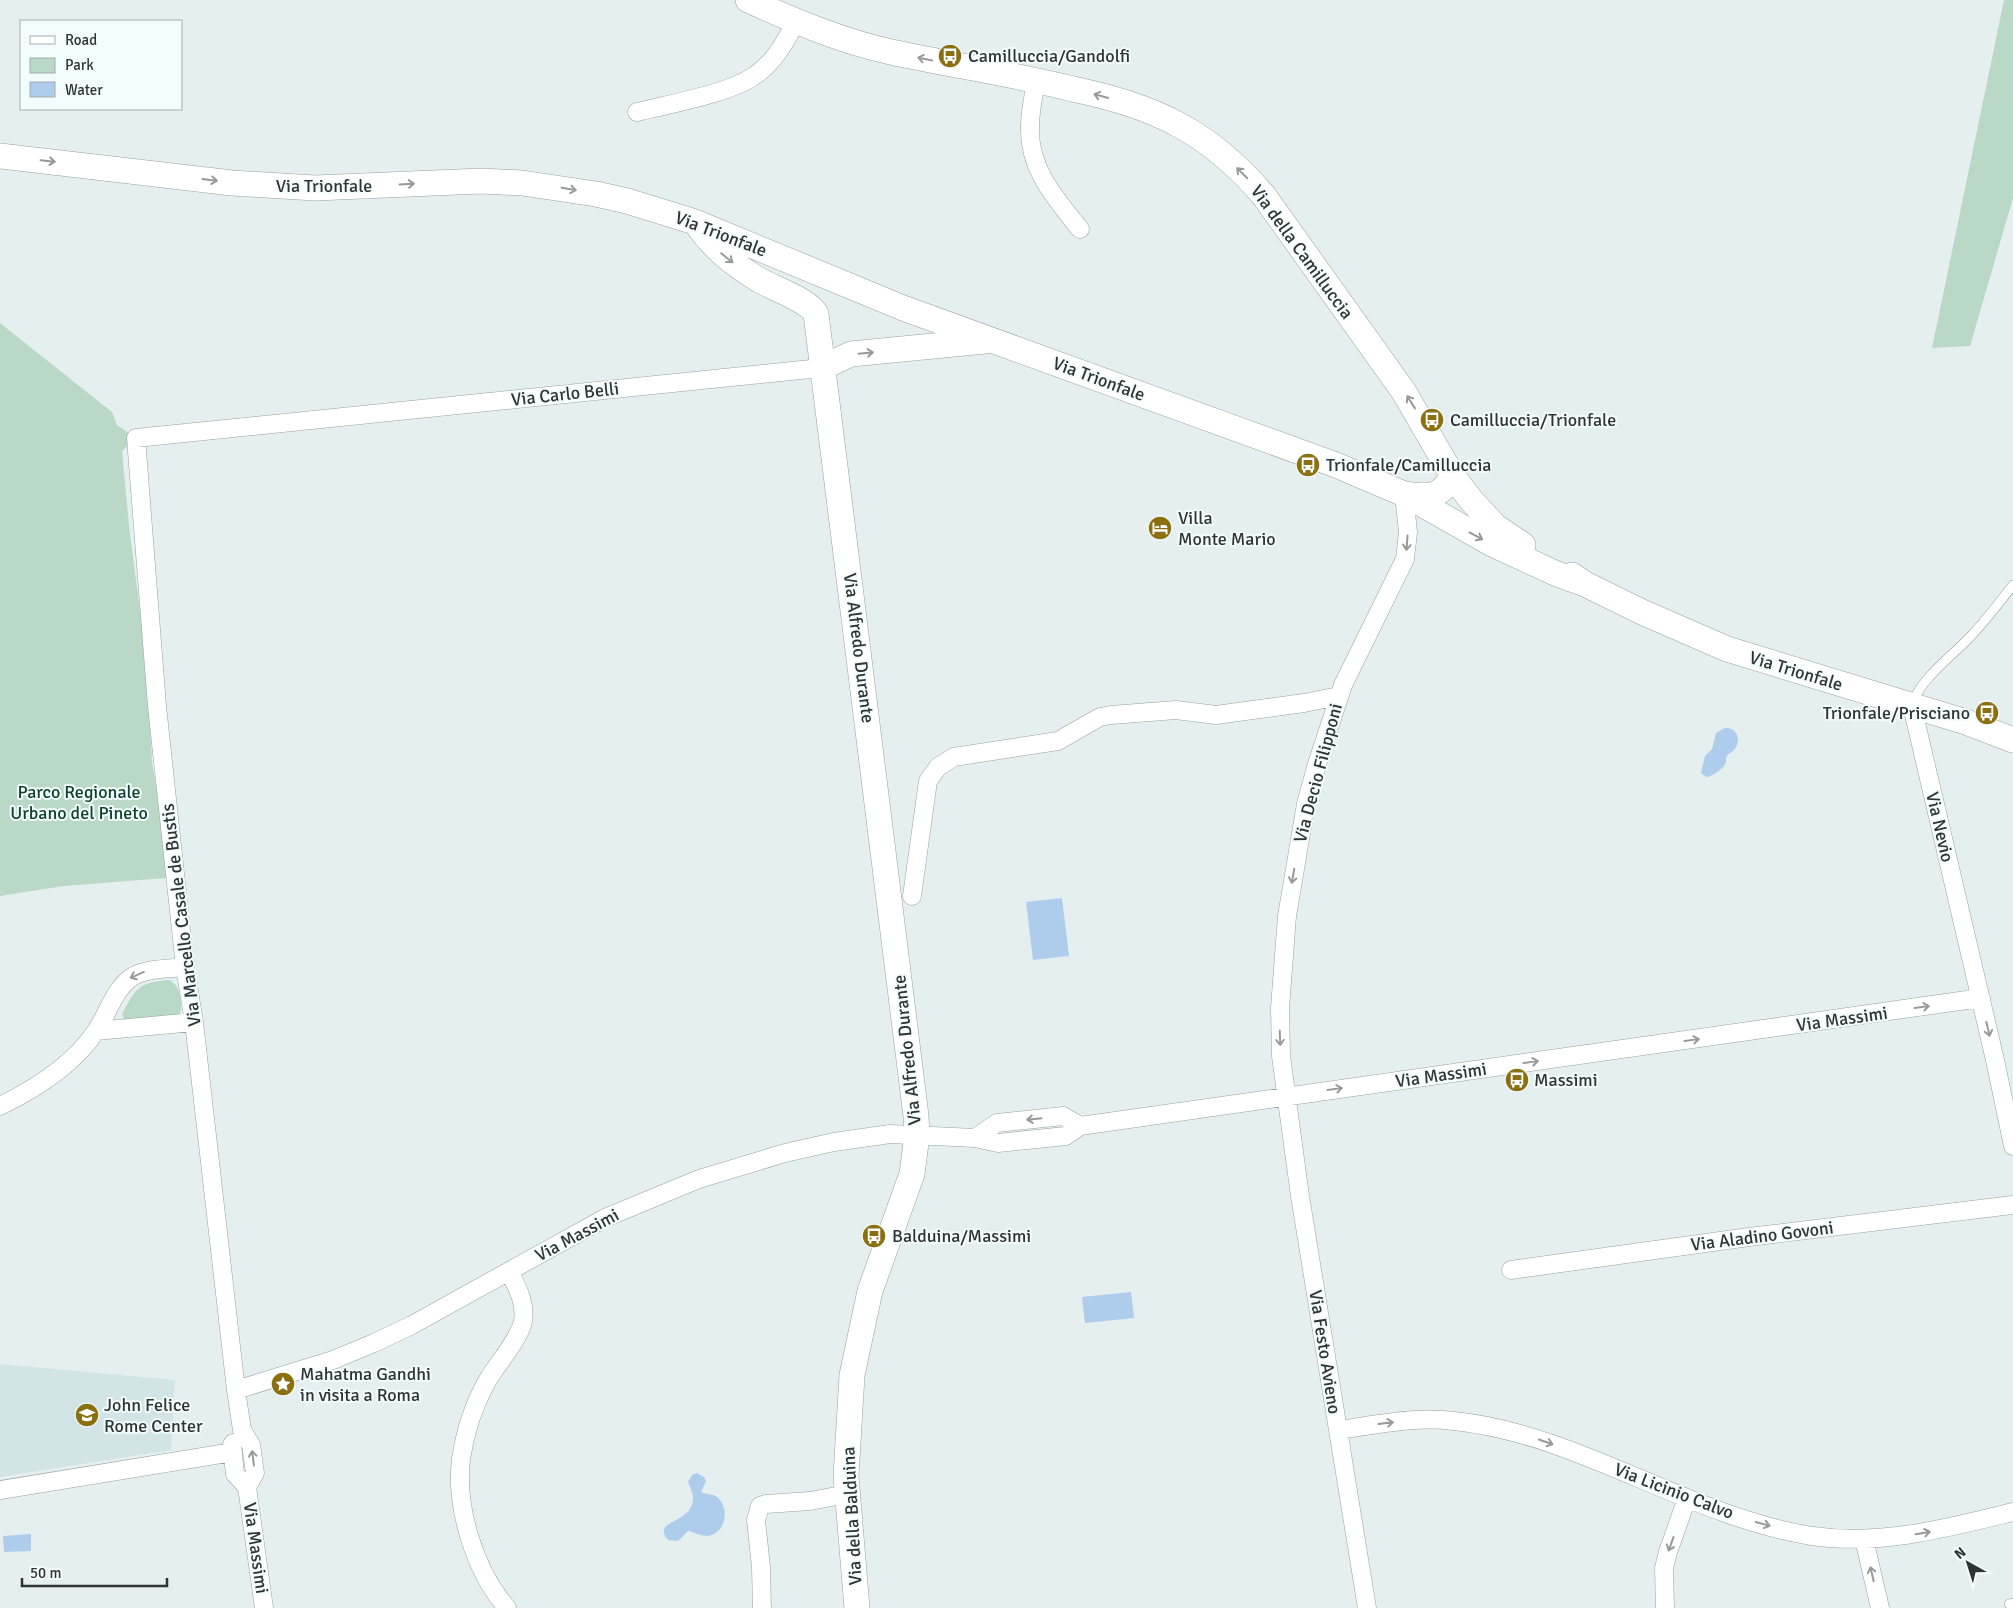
<svg xmlns="http://www.w3.org/2000/svg" width="2013" height="1608" font-family="Signika,sans-serif">
	<style>
		.built { fill: #d2e4e6 }
		.green { fill: #b9d9c6 }
		.water { fill: #aecceb }
		.lines { fill: none; stroke-linecap: round; stroke-linejoin: round }
		.lane-casing { stroke: #98a1a2; stroke-width: 10 }
		.street-casing { stroke: #98a1a2; stroke-width: 19 }
		.secondary-casing { stroke: #98a1a2; stroke-width: 26 }
		.lane { stroke: #fff; stroke-width: 9 }
		.street { stroke: #fff; stroke-width: 18 }
		.secondary { stroke: #fff; stroke-width: 25 }
		.oneway { stroke: #98999a }
		.labels { text-anchor: middle; stroke-width: 4; stroke-linejoin: round; paint-order: stroke }
		.poi-label { font-size: 18px; fill: #303334; stroke: #f3fcfd; text-anchor: start }
		.street-label { font-size: 18px; fill: #303334; stroke: #f3fcfd }
		.park-label { font-size: 18px; fill: #0f422b; stroke: #f3fcfd }
	</style>
	<rect width="100%" height="100%" fill="#e5eff0"/>
	<!-- built -->
	<path class="built" d="M0,1364L175,1380L171,1450L0,1477Z"/>
	<!-- green -->
	<path class="green" d="M2004,0H2013V198L1970,346L1932,348Z
		M0,323L112,412L117,425L136,438L122,451L129,526L146,658L152,762L167,853L166,878L64,886L0,896Z
		M168,980C180,982 184,1006 179,1016L124,1020L122,1014C136,988 138,983 168,980Z"/>
	<!-- water -->
	<path class="water" d="M1725,728C1738,727 1742,742 1733,751C1730,754 1729,752 1727,756C1724,761 1728,759 1725,764C1723,769 1711,777 1706,777L1701,773L1705,756L1712,749L1716,733Z
		M1062,898L1069,956L1033,960L1026,902Z
		M1131,1292L1134,1318L1085,1323L1082,1297Z
		M697,1473L704,1477L706,1481L701,1492C707,1495 714,1493 719,1499C730,1511 725,1534 707,1536C700,1536 694,1532 688,1531L678,1541L668,1540C650,1519 694,1525 693,1497C692,1491 690,1487 688,1482L692,1475Z
		M31,1534V1551L4,1552L3,1536Z"/>
	<g class="lines">
		<!-- lane casing -->
		<g class="lane-casing">
			<path id="lane" d="M1912,705C1919,680 1953,655 1970,637C1986,620 1999,603 2013,585
				M2009,1604L2013,1603"/>
		</g>
		<!-- street casing -->
		<g class="street-casing">
			<path id="street" d="M1036,80C1034,95 1030,111 1030,126C1028,168 1055,198 1080,229
				M637,112C669,104 728,94 754,76C774,63 785,42 796,22
				M1912,706L1995,1060L2013,1146
				M912,896L928,781L938,767L954,757L1058,741L1100,717L1111,715L1176,710L1216,715L1304,703L1339,696
				M96,1031L194,1022
				M0,1106C35,1089 74,1064 96,1031C108,1014 114,989 132,977C146,968 169,969 185,967
				M975,1138L997,1123L1063,1116L1080,1126
				M1511,1270L1749,1237L2013,1205
				M236,1390L194,1022L185,967L157,706L136,438L821,368
				M1338,1430C1376,1425 1415,1416 1454,1421C1580,1434 1687,1516 1812,1536C1881,1546 1947,1528 2013,1512
				M233,1443L232,1445L235,1474L247,1487L264,1608
				M247,1487L255,1473L251,1445L242,1430L236,1390L333,1360L374,1343L412,1325L605,1218L699,1179L785,1153L834,1142L890,1134L975,1138L998,1143L1066,1136L1080,1126L1981,998
				M0,1490L233,1452
				M1864,1539L1880,1608
				M507,1608C475,1571 455,1508 461,1459C465,1432 473,1407 486,1383C495,1366 520,1339 523,1321C526,1303 517,1287 509,1271
				M762,1608L761,1567L756,1520L760,1506L766,1504L810,1501L847,1494
				M1367,1608L1300,1196L1281,1056L1280,1008L1287,916L1306,804L1317,764L1343,685L1405,559L1408,532L1404,494
				M1665,1608L1664,1568L1668,1552L1687,1498"/>
		</g>
		<!-- secondary casing -->
		<g class="secondary-casing">
			<path id="secondary" d="M748,0C794,21 841,41 891,52C951,65 1013,74 1073,89C1110,97 1147,107 1181,126C1212,143 1241,169 1264,196L1404,392L1452,475L1471,500L1495,526L1523,545
				M0,156L232,183L315,188L481,181L522,183L596,194L627,201L695,222L903,308L1336,465L1404,494L1492,544L1557,574L1585,584
				M698,226C713,248 733,264 756,278C771,288 808,299 816,314L916,1116L917,1135L912,1174L870,1291L852,1375L846,1476L857,1608
				M821,368L851,354L985,341
				M1404,494C1426,497 1442,499 1452,475
				M1572,575L1585,584L1642,612L1727,649L1966,722L2013,740"/>
		</g>
		<!-- lane -->
		<use href="#lane" class="lane"/>
		<!-- street -->
		<use href="#street" class="street"/>
		<!-- secondary -->
		<use href="#secondary" class="secondary"/>
	</g>
	<!-- one-way arrows -->
	<defs><path id="oneway-shaft" d="M-6 0H5M1.5-3L5.5 0L1.5 3" fill="none" stroke-width="1.6" stroke-linecap="round" stroke-linejoin="round" transform="scale(1.25)"/></defs>
	<g class="oneway">
		<use href="#oneway-shaft" transform="translate(925 59) rotate(-169)"/>
		<use href="#oneway-shaft" transform="translate(1101 96) rotate(-164)"/>
		<use href="#oneway-shaft" transform="translate(48 161) rotate(6)"/>
		<use href="#oneway-shaft" transform="translate(1242 173) rotate(-135)"/>
		<use href="#oneway-shaft" transform="translate(210 180) rotate(7)"/>
		<use href="#oneway-shaft" transform="translate(407 184) rotate(-3)"/>
		<use href="#oneway-shaft" transform="translate(569 189) rotate(10)"/>
		<use href="#oneway-shaft" transform="translate(727 258) rotate(39)"/>
		<use href="#oneway-shaft" transform="translate(866 353) rotate(-5)"/>
		<use href="#oneway-shaft" transform="translate(1411 402) rotate(-122)"/>
		<use href="#oneway-shaft" transform="translate(1476 536) rotate(28)"/>
		<use href="#oneway-shaft" transform="translate(1407 543) rotate(94)"/>
		<use href="#oneway-shaft" transform="translate(1293 876) rotate(100)"/>
		<use href="#oneway-shaft" transform="translate(137 975) rotate(156)"/>
		<use href="#oneway-shaft" transform="translate(1922 1007) rotate(-8)"/>
		<use href="#oneway-shaft" transform="translate(1988 1029) rotate(77)"/>
		<use href="#oneway-shaft" transform="translate(1280 1038) rotate(88)"/>
		<use href="#oneway-shaft" transform="translate(1692 1040) rotate(-8)"/>
		<use href="#oneway-shaft" transform="translate(1531 1062) rotate(-8)"/>
		<use href="#oneway-shaft" transform="translate(1335 1089) rotate(-8)"/>
		<use href="#oneway-shaft" transform="translate(1034 1119) rotate(174)"/>
		<use href="#oneway-shaft" transform="translate(1386 1423) rotate(-7)"/>
		<use href="#oneway-shaft" transform="translate(1546 1442) rotate(19)"/>
		<use href="#oneway-shaft" transform="translate(253 1458) rotate(-97)"/>
		<use href="#oneway-shaft" transform="translate(1763 1524) rotate(15)"/>
		<use href="#oneway-shaft" transform="translate(1923 1533) rotate(-9)"/>
		<use href="#oneway-shaft" transform="translate(1671 1544) rotate(110)"/>
		<use href="#oneway-shaft" transform="translate(1872 1574) rotate(-103)"/>
	</g>
	<!-- icons -->
	<defs>
		<g id="bus-disc" transform="scale(1.25)"><circle r="9.5" fill="#8b7012" stroke="#f3fcfd"/><path d="M-5-6H5V4H4V6H2V4H-2V6H-4V4H-5ZM-3.5-4V0h7V-4ZM-3.5 1.2v1.5H-2V1.2ZM2 1.2v1.5H3.5V1.2Z" fill="#fff"/></g>
		<g id="hotel-disc" transform="scale(1.25)"><circle r="9.5" fill="#8b7012" stroke="#f3fcfd"/><path d="M-6-4.5h1.5V1H6V5H4.5V3h-9V5H-6ZM-4 0a1.8 1.8 0 1 1 3.6 0ZM.5 0V-2.5h3Q6-2.5 6 0Z" fill="#fff"/></g>
		<g id="sight-disc" transform="scale(1.25)"><circle r="9.5" fill="#8b7012" stroke="#f3fcfd"/><path d="M0-6L1.8-2.2L6-1.7L2.9 1.2L3.7 5.4L0 3.3L-3.7 5.4L-2.9 1.2L-6-1.7L-1.8-2.2Z" fill="#fff"/></g>
		<g id="university-disc" transform="scale(1.25)"><circle r="9.5" fill="#8b7012" stroke="#f3fcfd"/><path d="M0-5L7-2L0 1L-7-2ZM-4 1L0 2.5L4 1V4Q0 6-4 4Z" fill="#fff"/></g>
	</defs>
	<g fill-rule="evenodd">
		<use href="#bus-disc" x="950" y="56"/>
		<use href="#bus-disc" x="1432" y="420"/>
		<use href="#bus-disc" x="1308" y="465"/>
		<use href="#hotel-disc" x="1160" y="528"/>
		<use href="#bus-disc" x="1987" y="713"/>
		<use href="#bus-disc" x="1517" y="1080"/>
		<use href="#bus-disc" x="874" y="1236"/>
		<use href="#sight-disc" x="283" y="1384"/>
		<use href="#university-disc" x="87" y="1415"/>
	</g>
	<g class="labels">
		<!-- poi labels -->
		<g class="poi-label">
			<text x="968" y="62">Camilluccia/Gandolfi</text>
			<text x="1450" y="426">Camilluccia/Trionfale</text>
			<text x="1326" y="471">Trionfale/Camilluccia</text>
			<text x="1178" y="524">Villa<tspan x="1178" dy="21">Monte Mario</tspan></text>
			<text x="1970" y="719" text-anchor="end">Trionfale/Prisciano</text>
			<text x="1534" y="1086">Massimi</text>
			<text x="892" y="1242">Balduina/Massimi</text>
			<text x="300" y="1380">Mahatma Gandhi<tspan x="300" dy="21">in visita a Roma</tspan></text>
			<text x="104" y="1411">John Felice<tspan x="104" dy="21">Rome Center</tspan></text>
		</g>
		<!-- street labels -->
		<g class="street-label">
			<text x="324" y="192">Via Trionfale</text>
			<text transform="translate(721 234) rotate(21)" y="6">Via Trionfale</text>
			<text transform="translate(1302 252) rotate(54)" y="6">Via della Camilluccia</text>
			<text transform="translate(1099 379) rotate(20)" y="6">Via Trionfale</text>
			<text transform="translate(565 394) rotate(-6)" y="6">Via Carlo Belli</text>
			<text transform="translate(859 648) rotate(83)" y="6">Via Alfredo Durante</text>
			<text transform="translate(1796 671) rotate(17)" y="6">Via Trionfale</text>
			<text transform="translate(1318 773) rotate(-75)" y="6">Via Decio Filipponi</text>
			<text transform="translate(1940 827) rotate(77)" y="6">Via Nevio</text>
			<text transform="translate(181 915) rotate(-97)" y="6">Via Marcello Casale de Bustis</text>
			<text transform="translate(1842 1019) rotate(-8)" y="6">Via Massimi</text>
			<text transform="translate(907 1050) rotate(-96)" y="6">Via Alfredo Durante</text>
			<text transform="translate(1441 1075) rotate(-8)" y="6">Via Massimi</text>
			<text transform="translate(577 1235) rotate(-28)" y="6">Via Massimi</text>
			<text transform="translate(1762 1236) rotate(-7)" y="6">Via Aladino Govoni</text>
			<text transform="translate(1325 1352) rotate(81)" y="6">Via Festo Avieno</text>
			<text transform="translate(1674 1491) rotate(21)" y="6">Via Licinio Calvo</text>
			<text transform="translate(852 1516) rotate(-93)" y="6">Via della Balduina</text>
			<text transform="translate(256 1548) rotate(82)" y="6">Via Massimi</text>
		</g>
		<!-- park labels -->
		<g class="park-label">
			<text x="79" y="798">Parco Regionale<tspan x="79" dy="21">Urbano del Pineto</tspan></text>
		</g>
	</g>
	<!-- legend -->
	<rect x="20" y="20" width="162" height="90" fill="#f3fcfd" stroke="#a5acad"/>
	<rect x="30" y="36" width="25" height="8" fill="#ffffff" stroke="#a5acad"/>
	<text x="65" y="45" font-size="15" fill="#303334">Road</text>
	<rect x="30" y="58" width="25" height="15" fill="#b9d9c6" stroke="#a5acad"/>
	<text x="65" y="70" font-size="15" fill="#303334">Park</text>
	<rect x="30" y="82" width="25" height="15" fill="#aecceb" stroke="#a5acad"/>
	<text x="65" y="95" font-size="15" fill="#303334">Water</text>
	<!-- north arrow -->
	<g transform="translate(1968 1563) rotate(321)" stroke="#f3fcfd" stroke-width="4" paint-order="stroke">
	<path d="M0-4L9 19L0 12L-9 19Z" fill="#303334"/>
	<text y="-8" font-size="14" font-weight="bold" text-anchor="middle" fill="#303334">N</text>
	</g>
	<!-- scale -->
	<path d="M22 1578v8h145v-8" fill="none" stroke="#303334" stroke-width="2.5"/>
	<text x="30" y="1578" font-size="15" fill="#303334" stroke="#f3fcfd" stroke-width="4" paint-order="stroke">50 m</text>
</svg>
